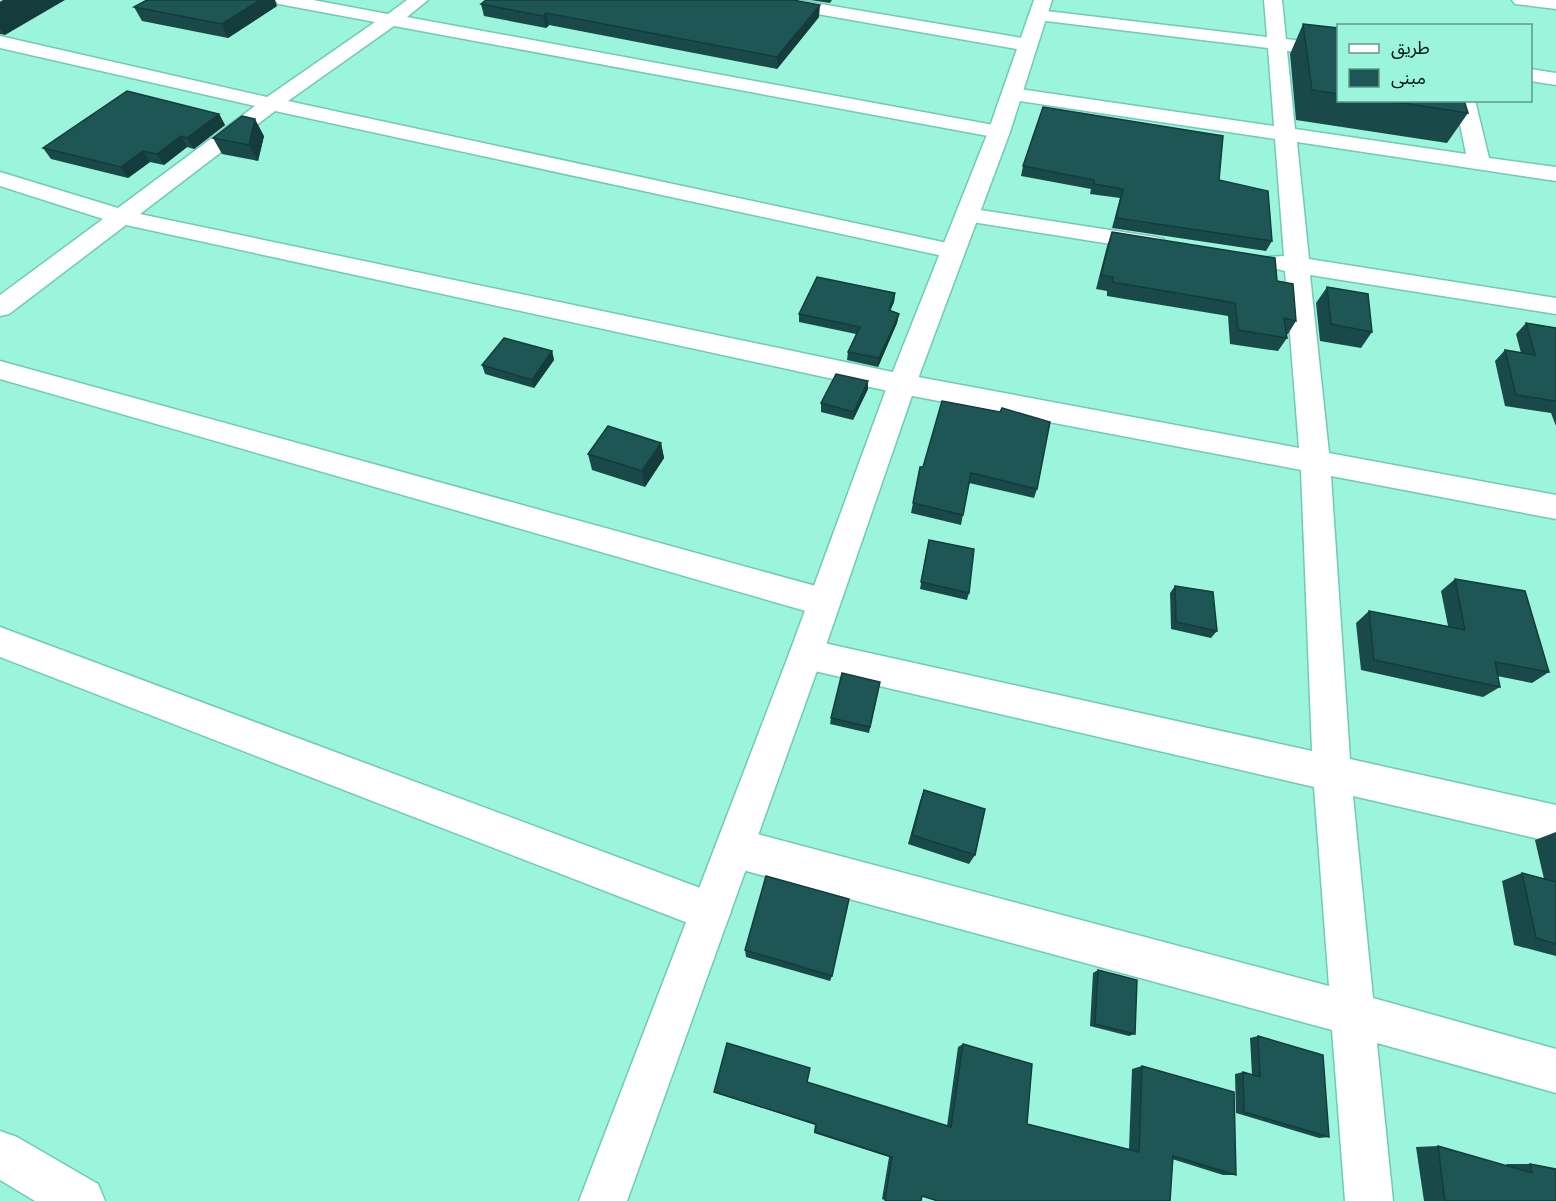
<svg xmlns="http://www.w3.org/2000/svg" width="1556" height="1201" font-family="Commissioner,'Noto Sans Arabic',sans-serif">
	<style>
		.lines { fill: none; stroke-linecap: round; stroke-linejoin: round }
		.street-casing { stroke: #71cab3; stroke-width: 3 }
		.secondary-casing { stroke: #71cab3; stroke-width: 3 }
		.street { fill: #fff; fill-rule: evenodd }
		.secondary { fill: #fff; fill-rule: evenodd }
		.wall { fill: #194a49 }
		.shaded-wall { fill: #143c3c }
		.building { fill: #1d5655; stroke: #143c3c; stroke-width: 1.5 }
	</style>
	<rect width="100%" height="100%" fill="#9bf4dc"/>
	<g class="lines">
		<!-- street casing -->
		<g class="street-casing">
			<path id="street" d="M275,0H313L388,14L407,0H428L407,17L999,126L1006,128L1010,132L1006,136L999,138L394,26L288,101L952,244L961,246L964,251L961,256L952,258L275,111L140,214L902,374L1299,448L1285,271L1268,267L1265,262L1268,257L1284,256L1275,139L1012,100L1005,98L1002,94L1005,90L1012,88L1274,126L1268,48L1038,20L1032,19L1029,15L1032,11L1038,10L1267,37L1264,0H1282L1286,39L1338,45V57L1287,51L1295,129L1466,154L1455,100H1475L1489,158L1556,167V181L1297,142L1309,259L1556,298V314L1310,275L1329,453L1556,495V519L1331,476L1350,759L1556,805V843L1353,796L1373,998L1556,1049V1093L1377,1043L1393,1201H1345L1332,1030L735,868L721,862L715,848L721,834L735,828L1329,986L1314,787L806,669L794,665L789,654L794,643L806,639L1312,751L1301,470L902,394L126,225L9,314L0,316V295L103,219L0,186V172L118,208L255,106L0,48V36L267,97L375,22L284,5L278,4Z
				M757,0H797L1028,39L1035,41L1037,45L1035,49L1028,51L766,5L760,4Z
				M1512,0H1556V9L1515,4Z
				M1530,69L1556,73V85L1530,81Z
				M967,208L1155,237L1163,239L1167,244L1163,249L1155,251L959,220L955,215L959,210Z
				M0,361L823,588L835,592L840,602L835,612L823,616L0,379Z
				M0,627L711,892L725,898L731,912L725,926L711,932L0,657Z
				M0,1131L17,1137L98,1184L105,1201H35L0,1180Z"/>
		</g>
		<!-- secondary casing -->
		<g class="secondary-casing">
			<path id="secondary" d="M1034,0H1052L1010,132L916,384L823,654L627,1201H579L789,654L888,384L988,132Z"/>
		</g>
		<!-- street -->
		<use href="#street" class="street"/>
		<!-- secondary -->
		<use href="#secondary" class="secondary"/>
	</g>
	<!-- wall -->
	<path class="wall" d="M0,0L5,35L0,34Z
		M810,0H832L830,3Z
		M481,4L819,17L777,69L549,25L546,28L484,16Z
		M277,6L228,38L142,21L134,7Z
		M1303,24L1338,28V100H1464L1468,113L1447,143L1296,120L1290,54Z
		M219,114L225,125L194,149L187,147L164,165L150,162L128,178L51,159L43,148Z
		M264,136L258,161L222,154L213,138Z
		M1023,166L1219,180L1272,241L1266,251L1112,228L1120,198L1090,194L1091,189L1021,176Z
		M1112,232L1277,281L1296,321L1288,334H1286L1287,338L1278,351L1230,344L1228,316L1107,296V291L1096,289L1107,246Z
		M1327,287L1372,332L1361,348L1320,341L1316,303Z
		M895,293L894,302L890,311L899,314L897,323L878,367L847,360L848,352L856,334L799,322V314Z
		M1526,323L1556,328V426L1551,413L1505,406L1495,361L1505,350L1521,353L1516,334Z
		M552,351L554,360L534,388L485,374L482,365Z
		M868,381V389L853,420L821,412V403Z
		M942,401L1037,489L1034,498L969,483L961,525L911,513L920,467H923Z
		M661,443L664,458L645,487L592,470L588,454Z
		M927,548L969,593L967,600L920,589Z
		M1455,579L1549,672L1532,683L1497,676L1500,687L1483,697L1361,670L1356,623L1369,611L1448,626L1441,591Z
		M1175,586L1217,631L1211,638L1171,629L1170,593Z
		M880,682L869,733L830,724L831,718Z
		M924,790L975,855L969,864L908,844L920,801Z
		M1556,832V956L1514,945L1502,881L1522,873L1544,879L1535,840Z
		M745,950L832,976L830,981L746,957Z
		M1098,970L1135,1034L1129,1036L1090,1026L1093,973Z
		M1258,1036L1329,1137L1319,1138L1236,1113L1235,1074L1243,1072L1252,1075L1250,1038Z
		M963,1044L1027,1124L1129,1149L1132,1069L1142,1066L1236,1175H1223L1172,1159L887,1201L882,1199L889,1157L814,1133L815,1125L716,1093L714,1092L807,1082L947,1126L958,1047Z
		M1438,1146L1507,1166L1506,1164H1530L1556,1201H1424L1416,1147Z"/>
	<!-- shaded-wall -->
	<path class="shaded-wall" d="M3,0H65L5,35L0,28V2Z
		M260,0H275L277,6L228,38L222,24Z
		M820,5L819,17L777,69V57Z
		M546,13L549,25L546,28L543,16Z
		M219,114L225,125L194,149L187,138Z
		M255,119L264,136L258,161L249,145Z
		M181,136L187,147L164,165L157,154Z
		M143,151L150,162L128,178L121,167Z
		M895,293L894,302L887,318L889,310Z
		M899,314L897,323L878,367L879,358Z
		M552,351L554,360L534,388L532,380Z
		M868,381V389L853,420L854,412Z
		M661,443L664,458L645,487L642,471Z"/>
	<!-- building -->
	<path class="building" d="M147,0H260L222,24L134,7Z
		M486,0H793L820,5L777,57L546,13L543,16L481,4Z
		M1303,24L1338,28V94L1312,90Z
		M127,91L219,114L187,138L181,136L157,154L143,151L121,167L43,148Z
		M1383,100H1464L1468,113Z
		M1043,107L1223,136L1219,180L1268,191L1272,241L1116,218L1123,189L1094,184V180L1023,166Z
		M242,116L255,119L249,145L213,138Z
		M1112,232L1275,258L1277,281L1293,284L1296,321L1284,318L1287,338L1238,330L1235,303L1112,282L1113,277L1101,275Z
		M817,277L895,293L889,310L899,314L879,358L848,352L860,327L799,314Z
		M1327,287L1368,294L1372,332L1331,324Z
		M1526,323L1556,328V401L1516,395L1505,350L1535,355Z
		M504,338L552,351L532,380L482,365Z
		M836,374L868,381L854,412L821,403Z
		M942,401L1000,412L1002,408L1050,422L1037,489L971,473L963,515L913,503L920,467H923Z
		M608,426L661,443L642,471L588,454Z
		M929,540L974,549L969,593L921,582Z
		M1455,579L1525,591L1549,672L1495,662L1500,687L1374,660L1369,611L1465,630Z
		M1175,586L1213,592L1217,631L1176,622Z
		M842,673L880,682L870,727L831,718Z
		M924,790L985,809L975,855L912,835Z
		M1522,873L1556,882V944L1536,938Z
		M766,876L849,899L832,976L745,950Z
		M1098,970L1137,980L1135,1034L1095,1024Z
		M1258,1036L1323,1055L1329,1137L1244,1112L1243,1072L1260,1077Z
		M727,1043L810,1068L807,1082L951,1127L963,1044L1032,1064L1027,1124L1139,1152L1142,1066L1234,1092L1236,1175L1173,1156L1170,1201H938L922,1196L921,1201H887L885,1200L892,1157L815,1132L816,1124L714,1092Z
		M1438,1146L1532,1173L1530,1164L1556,1169V1201H1445Z"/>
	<!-- legend -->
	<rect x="1337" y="24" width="195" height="78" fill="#9bf4dc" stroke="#5d9a89" stroke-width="1.5"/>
	<rect x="1349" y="44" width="30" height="9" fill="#ffffff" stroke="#5d9a89" stroke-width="1.5"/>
	<text x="1391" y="54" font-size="18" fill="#00120c">طريق</text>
	<rect x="1349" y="69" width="30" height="18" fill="#1d5655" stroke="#5d9a89" stroke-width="1.5"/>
	<text x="1391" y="84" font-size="18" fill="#00120c">مبنى</text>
</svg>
